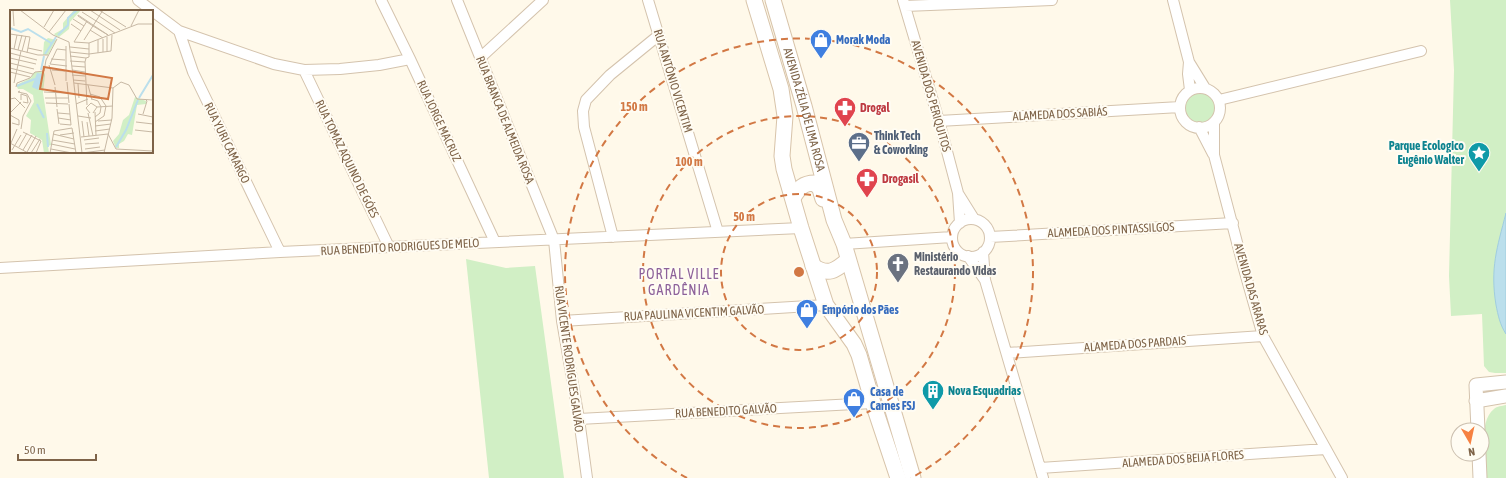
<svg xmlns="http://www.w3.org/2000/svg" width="1506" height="478" font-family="'Asap Condensed',sans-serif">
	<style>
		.green { fill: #d1efc5 }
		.water { fill: #bbdfec; stroke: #a0cddf }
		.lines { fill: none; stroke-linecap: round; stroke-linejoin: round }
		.minor-casing { stroke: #d4c3ad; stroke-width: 12 }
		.tertiary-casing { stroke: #d4c3ad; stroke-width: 15 }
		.secondary-casing { stroke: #d8c4aa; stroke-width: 17 }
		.minor { stroke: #fff; stroke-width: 10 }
		.tertiary { stroke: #fff; stroke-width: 13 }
		.secondary { stroke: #fff; stroke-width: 15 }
		.ring { fill: none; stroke: #d27844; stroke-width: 2; stroke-dasharray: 7 5 }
		.labels { text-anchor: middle; stroke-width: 4; stroke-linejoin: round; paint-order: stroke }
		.shop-label { font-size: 12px; font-weight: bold; fill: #366cbe; stroke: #fffcf3; text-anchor: start }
		.street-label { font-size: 12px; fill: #7e6348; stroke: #fffcf3 }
		.health-label { font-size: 12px; font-weight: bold; fill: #be3a42; stroke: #fffcf3; text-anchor: start }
		.service-label { font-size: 12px; font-weight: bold; fill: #4e5e75; stroke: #fffcf3; text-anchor: start }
		.culture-label { font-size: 12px; font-weight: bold; fill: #0d838f; stroke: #fffcf3; text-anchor: end }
		.worship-label { font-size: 12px; font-weight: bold; fill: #5b616d; stroke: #fffcf3; text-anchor: start }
		.quarter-label { font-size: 14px; letter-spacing: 1px; fill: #8d619a; stroke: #fffcf3 }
		.inset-river { fill: none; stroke: #bbdfec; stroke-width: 2 }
		.inset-road { fill: none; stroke: #c7b8a4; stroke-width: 1 }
		.view { fill: #d27844; fill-opacity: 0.15; stroke: #d27844; stroke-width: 2 }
		.inset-edge { fill: none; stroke: #7e6348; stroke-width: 2 }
		.centre { fill: #d27844; stroke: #fffcf3; stroke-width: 2 }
		.ring-label { font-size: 12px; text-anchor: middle; font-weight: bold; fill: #d27844; stroke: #fffcf3; stroke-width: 4; stroke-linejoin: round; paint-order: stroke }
	</style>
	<rect width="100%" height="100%" fill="#fff9ea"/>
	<!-- green -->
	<path class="green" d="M1450,0H1506V373H1495L1489,372L1484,366L1482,314L1451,316L1449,276L1454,70Z
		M1183 109a17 17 0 1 1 34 0a17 17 0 1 1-34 0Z
		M466,259L506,268L535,266L564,478H489Z
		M1506,405V478H1485C1485,460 1478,421 1494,409C1497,406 1502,406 1506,405Z"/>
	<!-- water -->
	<path class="water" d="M1506,213V334C1500,325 1498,315 1496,305C1490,268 1497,248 1506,213Z"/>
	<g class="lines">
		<!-- minor casing -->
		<g class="minor-casing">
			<path id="minor" d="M138,0L179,31L274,64L304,70L340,69L379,65L410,59
				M381,0L410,59L495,242
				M457,0L554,240L562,321L579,419L587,478
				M648,0L718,232
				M903,0L939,121L958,193L960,223
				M1173,0L1189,62L1205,88
				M905,6L1052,0
				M179,31L193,72L280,252
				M480,58L543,0
				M1189,62L1188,74L1190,90
				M304,70L389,247
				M1180 108a20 20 0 1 1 40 0a20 20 0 1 1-40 0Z
				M1219,100L1421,51
				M939,121L1180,107
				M1214,122V155L1244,269L1263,336L1342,478
				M1199,127L1213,154
				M959,195L974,219
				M952 238a19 19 0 1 1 38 0a19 19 0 1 1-38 0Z
				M613,237L584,127L583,111L586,100L610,75L659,35
				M990,237L1233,223
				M844,244L952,237
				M983,252L985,280L1043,478
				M968,256L985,280
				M0,268L280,252L801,228
				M562,321L826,305
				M1007,353L1263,336
				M579,419L873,403
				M1040,468L1326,449"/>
		</g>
		<!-- tertiary casing -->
		<g class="tertiary-casing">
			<path id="tertiary" d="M1476,401L1506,396
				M1478,430L1476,385L1506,382
				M1479,454L1480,478"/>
		</g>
		<!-- secondary casing -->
		<g class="secondary-casing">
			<g id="secondary">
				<path d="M754,0L781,89L785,116L782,156L784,169L801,228L826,305L854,344L859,355L873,403L898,478"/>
				<path id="s1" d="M773,0L804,106L834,220L844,244L913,478"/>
				<path d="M793,198C799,188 803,183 815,183L820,189L823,199"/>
				<path d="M813,266C828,276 835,271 848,260"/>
			</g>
		</g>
		<!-- minor -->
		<use href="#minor" class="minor"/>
		<!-- tertiary -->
		<use href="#tertiary" class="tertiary"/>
		<!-- secondary -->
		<use href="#secondary" class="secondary"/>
	</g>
	<!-- distance rings -->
	<g class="ring">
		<circle cx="799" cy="272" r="78"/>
		<circle cx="799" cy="272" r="156"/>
		<path d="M687 478A234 234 0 1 1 911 478"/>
	</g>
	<!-- icons -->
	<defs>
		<g id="shop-pin" transform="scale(1.15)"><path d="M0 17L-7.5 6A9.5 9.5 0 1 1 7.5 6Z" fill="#3f7fe0" stroke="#fffcf3"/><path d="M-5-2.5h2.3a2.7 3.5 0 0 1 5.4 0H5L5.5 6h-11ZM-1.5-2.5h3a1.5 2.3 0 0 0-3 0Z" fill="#fff"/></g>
		<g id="pharmacy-pin" transform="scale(1.15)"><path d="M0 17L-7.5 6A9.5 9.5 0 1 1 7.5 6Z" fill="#e0444e" stroke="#fffcf3"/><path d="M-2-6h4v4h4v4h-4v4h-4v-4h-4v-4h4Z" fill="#fff"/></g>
		<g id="office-pin" transform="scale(1.15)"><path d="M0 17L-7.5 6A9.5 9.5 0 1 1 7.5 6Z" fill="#5c6f8a" stroke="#fffcf3"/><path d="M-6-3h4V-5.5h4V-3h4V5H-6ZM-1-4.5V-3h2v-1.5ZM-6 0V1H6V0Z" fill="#fff"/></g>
		<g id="sight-pin" transform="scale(1.15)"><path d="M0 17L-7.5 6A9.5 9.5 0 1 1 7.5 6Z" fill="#0f9aa8" stroke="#fffcf3"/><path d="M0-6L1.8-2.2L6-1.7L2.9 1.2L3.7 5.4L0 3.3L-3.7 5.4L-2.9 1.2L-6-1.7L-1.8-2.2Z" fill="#fff"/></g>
		<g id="church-pin" transform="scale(1.15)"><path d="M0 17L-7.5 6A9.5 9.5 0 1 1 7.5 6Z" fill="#6b7280" stroke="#fffcf3"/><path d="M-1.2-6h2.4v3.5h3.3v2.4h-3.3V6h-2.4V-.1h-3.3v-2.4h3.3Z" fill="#fff"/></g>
		<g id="building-pin" transform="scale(1.15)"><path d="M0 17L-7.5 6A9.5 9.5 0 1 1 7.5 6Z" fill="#0f9aa8" stroke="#fffcf3"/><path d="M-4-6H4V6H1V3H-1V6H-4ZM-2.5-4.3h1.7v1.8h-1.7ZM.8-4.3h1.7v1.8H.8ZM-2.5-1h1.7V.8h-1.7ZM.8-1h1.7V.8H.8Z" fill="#fff"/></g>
	</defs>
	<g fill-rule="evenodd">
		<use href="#shop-pin" x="821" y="40"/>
		<use href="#pharmacy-pin" x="845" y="108"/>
		<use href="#office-pin" x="859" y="143"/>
		<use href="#sight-pin" x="1479" y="153"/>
		<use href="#pharmacy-pin" x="867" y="179"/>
		<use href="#church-pin" x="898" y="264"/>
		<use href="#shop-pin" x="807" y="310"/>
		<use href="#building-pin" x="933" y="391"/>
		<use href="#shop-pin" x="854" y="399"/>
	</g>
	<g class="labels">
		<!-- shop labels -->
		<g class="shop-label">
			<text x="836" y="44">Morak Moda</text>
			<text x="822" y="314">Empório dos Pães</text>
			<text x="870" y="396">Casa de<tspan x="870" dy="14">Carnes FSJ</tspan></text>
		</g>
		<!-- street labels -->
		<g class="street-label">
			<text transform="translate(673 81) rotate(73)" y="4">RUA ANTÔNIO VICENTIM</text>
			<text transform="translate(931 96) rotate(74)" y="4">AVENIDA DOS PERIQUITOS</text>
			<text dy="4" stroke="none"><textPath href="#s1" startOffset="114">AVENIDA ZÉLIA DE LIMA ROSA</textPath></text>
			<text transform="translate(1060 114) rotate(-3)" y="4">ALAMEDA DOS SABIÁS</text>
			<text transform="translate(505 120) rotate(68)" y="4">RUA BRANCA DE ALMEIDA ROSA</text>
			<text transform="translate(439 121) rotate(65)" y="4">RUA JORGE MACRUZ</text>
			<text transform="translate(227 143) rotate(64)" y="4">RUA YURI CAMARGO</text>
			<text transform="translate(347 159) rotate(64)" y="4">RUA TOMAZ AQUINO DE GÓES</text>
			<text transform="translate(1111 230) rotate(-3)" y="4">ALAMEDA DOS PINTASSILGOS</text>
			<text transform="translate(400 247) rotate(-3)" y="4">RUA BENEDITO RODRIGUES DE MELO</text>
			<text transform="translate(1251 289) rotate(74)" y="4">AVENIDA DAS ARARAS</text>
			<text transform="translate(694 313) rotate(-3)" y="4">RUA PAULINA VICENTIM GALVÃO</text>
			<text transform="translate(1135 344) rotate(-4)" y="4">ALAMEDA DOS PARDAIS</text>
			<text transform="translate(569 359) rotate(82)" y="4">RUA VICENTE RODRIGUES GALVÃO</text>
			<text transform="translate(726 411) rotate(-3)" y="4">RUA BENEDITO GALVÃO</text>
			<text transform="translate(1183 459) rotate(-4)" y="4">ALAMEDA DOS BEIJA FLORES</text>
		</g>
		<!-- health labels -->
		<g class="health-label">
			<text x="860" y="112">Drogal</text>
			<text x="882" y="183">Drogasil</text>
		</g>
		<!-- service labels -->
		<g class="service-label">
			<text x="874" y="140">Think Tech<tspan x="874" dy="14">&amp; Coworking</tspan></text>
		</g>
		<!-- culture labels -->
		<g class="culture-label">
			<text x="1464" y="150">Parque Ecologico<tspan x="1464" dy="14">Eugênio Walter</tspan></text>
			<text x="948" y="395" text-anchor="start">Nova Esquadrias</text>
		</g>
		<!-- worship labels -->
		<g class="worship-label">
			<text x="914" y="261">Ministério<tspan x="914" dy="14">Restaurando Vidas</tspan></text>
		</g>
		<!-- quarter labels -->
		<g class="quarter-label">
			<text x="679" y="279">PORTAL VILLE<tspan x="679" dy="16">GARDÊNIA</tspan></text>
		</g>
	</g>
	<!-- overview -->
	<g transform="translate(10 10)">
		<rect width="143" height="143" fill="#fff9ea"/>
		<path d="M64,0H71L60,12L59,19L49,27L46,26L44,24L53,19V13ZM38,28L46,30L38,45H33L34,32ZM24,62H34L35,65L33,83L41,135L38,136L39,143H34L32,130L20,123L21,110L16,106L24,92L23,85L13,79H8L6,75L21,68ZM125,87L136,91V94L127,95L122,125L118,124L114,131L109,134V138H106L103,131L109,124L113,110L119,105Z" fill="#d1efc5"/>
		<path d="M27,63L33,64L28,80L22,77Z" fill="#bbdfec"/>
		<path class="inset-river" d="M0,18L11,22L18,19L41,33M48,25L58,15V8L67,0M35,44L46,27M31,60L34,46M7,76L25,69M129,88L143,65M27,94L34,108M37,123L38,137M106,137L116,120L128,90"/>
		<path class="inset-road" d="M3,0L4,16M10,0L43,25L59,32L72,143M80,0L110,20M89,0L116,17M72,2L105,23M68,6V5L98,25L83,16ZM63,9L74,16M77,11L64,32L79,33L128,14H143M61,14L71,21M121,16L129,0M34,17L44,0M80,20L93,28M39,22L56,0M0,24L20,27L17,43M93,29V42M74,30L93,0M60,37L79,39M0,38L28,45H38M18,38L32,41M4,39L7,25M8,40L12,25M12,41L16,26M60,42L79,44L101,41L102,25M97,42V27M0,43L27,50M88,43V30M60,46L76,48M0,48L26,54M41,49L55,50M60,51L75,52M0,53L24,59M40,54L47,39L56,40M40,54L57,56M39,55L45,75M62,56L75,57M0,58L23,64M42,60L55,61M62,60L75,62M0,62L20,67M62,65L75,66M63,70L75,71M56,71V36M57,72L59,93M4,73L11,41M64,73L103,78L111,72L119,75L127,89L143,90M68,74L69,88M78,75L82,90M6,77L7,73L20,68L25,62L34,61L36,50L47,29M45,77L47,97M10,81L8,82L17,84L21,91L13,106L11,119M34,82L57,83M80,84L90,87L96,96L94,106L85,112M35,88H58M0,89L5,88L15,98M82,89L88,91L91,97L90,103L85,107M11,90V84L17,86L18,93L13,92M36,93L58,94M66,94L78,89M77,95L75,52L76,48L79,47V33M87,97L103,96M47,99L49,114M85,102L86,125M0,103L11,92M48,103L60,104M78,103L83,126M80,103L76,98L81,93L87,97L83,103M128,104L143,107M133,104L137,91L135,89M0,105L9,110V115L2,113M68,106L81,108M48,108L61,110M72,111L74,127M88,111L102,110M77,112L79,126M126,112L143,114M50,114L61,115L59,94M85,116L101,114M125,120L143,122M85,121L100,119M13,122L31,131L26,143M43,124L64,129M98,124L106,139L143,141M50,125L64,123M71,127L98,124M42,130L65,134M74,130L89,128M0,133L18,143M1,133L7,119M41,134L65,139M75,134L89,133M9,137L17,123M41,139L62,143M75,139L90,137M2,140L11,125M13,140L22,125M17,142L26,126M21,143L30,129M40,143L44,121L62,118L66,143M72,143L95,140M94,143L102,108L103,78"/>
		<path class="view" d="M34,57L102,68L98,89L30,79Z"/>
		<rect width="143" height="143" class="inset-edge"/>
	</g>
	<circle cx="799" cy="272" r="6" class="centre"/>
	<g class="ring-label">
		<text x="634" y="111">150 m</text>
		<text x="689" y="166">100 m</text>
		<text x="744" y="221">50 m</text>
	</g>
	<!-- north arrow -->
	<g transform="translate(1470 442) rotate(171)"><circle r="19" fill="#fffcf3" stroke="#cbbfaf"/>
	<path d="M0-3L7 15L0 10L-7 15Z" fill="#f68142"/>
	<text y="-6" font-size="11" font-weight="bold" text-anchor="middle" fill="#7e6348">N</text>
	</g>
	<!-- scale -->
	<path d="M18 454v6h78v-6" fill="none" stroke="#7e6348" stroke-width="2"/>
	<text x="24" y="454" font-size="12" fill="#7e6348" stroke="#fffcf3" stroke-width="3" paint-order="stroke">50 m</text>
</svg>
